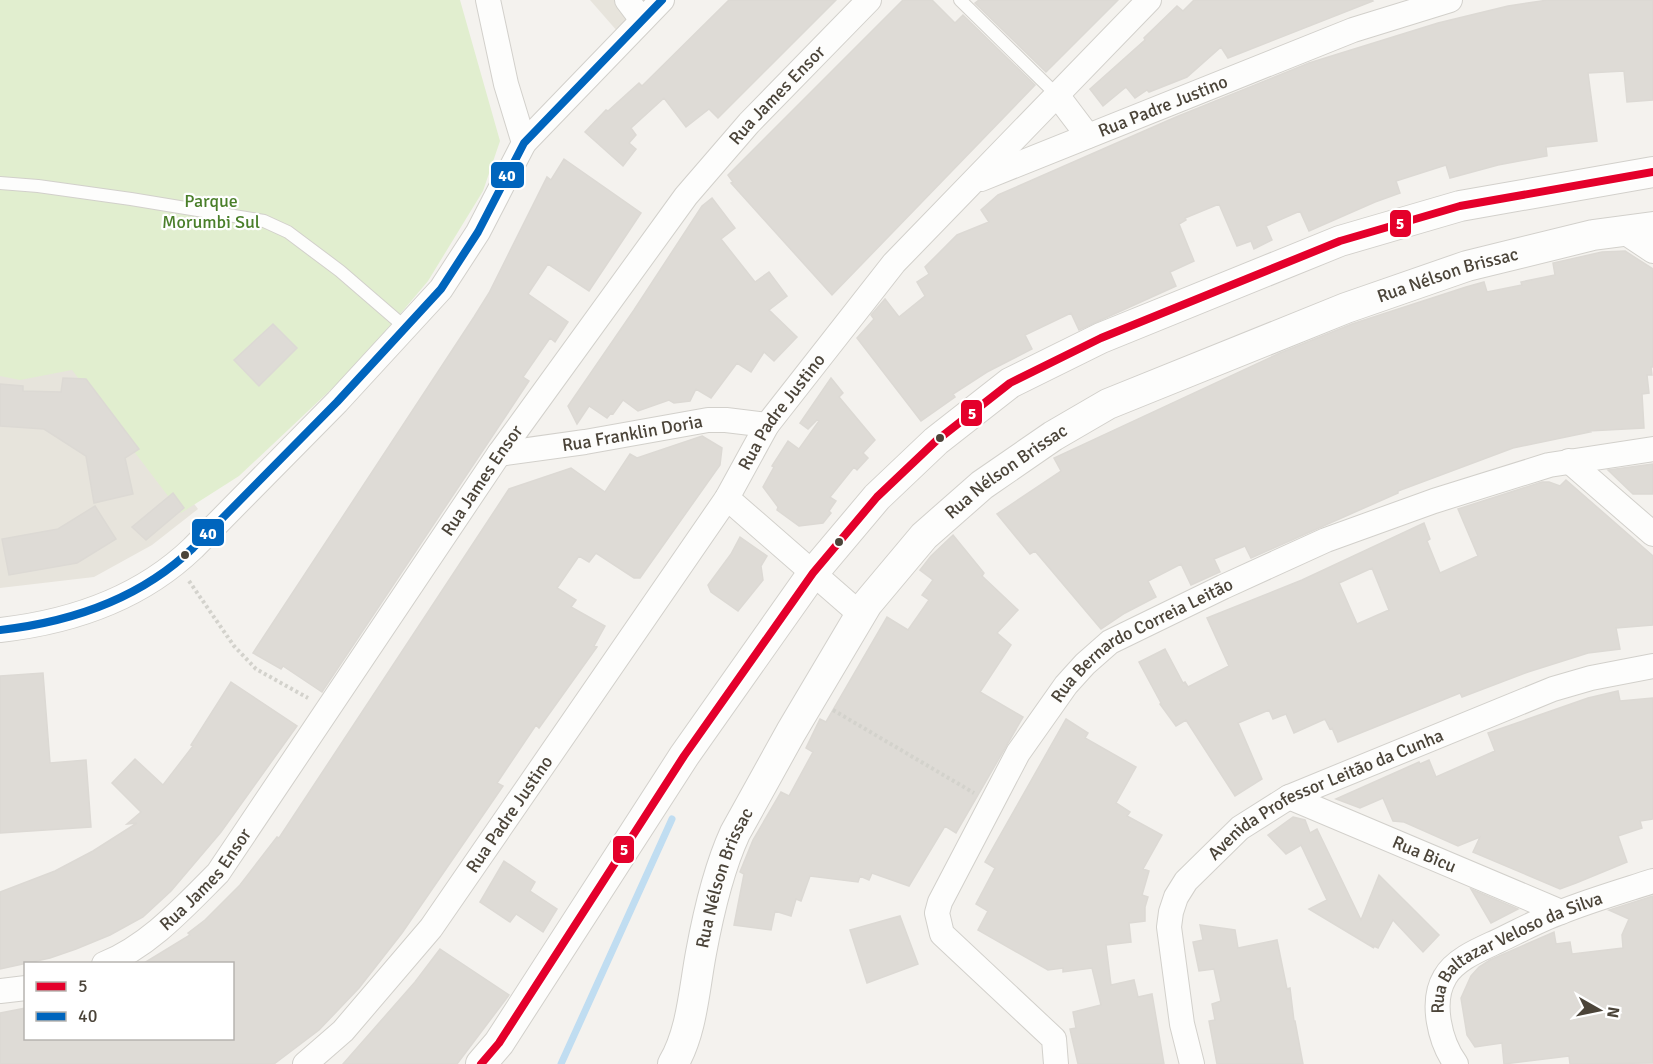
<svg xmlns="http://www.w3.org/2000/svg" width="1653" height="1064" font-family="Signika,sans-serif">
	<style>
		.residential { fill: #e7e4dc }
		.green { fill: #e1eecf }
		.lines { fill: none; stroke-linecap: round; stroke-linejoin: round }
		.stream { stroke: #c0ddf1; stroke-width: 7 }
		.building { fill: #dedbd6; stroke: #dcd9d4; stroke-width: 1.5; fill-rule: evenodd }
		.service-casing { stroke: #d2d0cb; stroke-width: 14 }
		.minor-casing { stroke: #d2d0cb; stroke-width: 26 }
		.tertiary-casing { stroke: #d2d0cb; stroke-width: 32 }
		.path { stroke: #d3d2cc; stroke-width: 4; stroke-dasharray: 3 3; stroke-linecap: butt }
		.service { stroke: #fdfdfc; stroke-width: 12 }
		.minor { stroke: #fdfdfc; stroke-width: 24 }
		.tertiary { stroke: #fdfdfc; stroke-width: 30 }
		.bus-1-casing { stroke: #fff; stroke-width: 12 }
		.bus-2-casing { stroke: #fff; stroke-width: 12 }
		.bus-1 { stroke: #e4002b; stroke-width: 8 }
		.bus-2 { stroke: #0065bd; stroke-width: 8 }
		.bus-dot { fill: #4b4439; stroke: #fff; stroke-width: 2 }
		.labels { text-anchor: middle; stroke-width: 4.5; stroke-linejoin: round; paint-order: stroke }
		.street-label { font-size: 18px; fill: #4b4439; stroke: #fff }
		.park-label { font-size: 18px; fill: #4a7f2a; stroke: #fff }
		.line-badge { stroke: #fff; stroke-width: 2 }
		.badge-label { font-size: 16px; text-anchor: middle; font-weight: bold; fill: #fff }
	</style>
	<rect width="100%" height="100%" fill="#f4f2ee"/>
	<!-- residential -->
	<path class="residential" d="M590,0H647L618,32Z
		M82,356L198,509L152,545L94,577L0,588V366Z"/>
	<!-- green -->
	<path class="green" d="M0,0H460L500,141L483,191L428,281L359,363L239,476L181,513L72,370L20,380L0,376Z"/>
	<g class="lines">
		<!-- stream -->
		<path class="stream" d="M561,1064L672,819"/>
	</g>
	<!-- building -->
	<path class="building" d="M729,0H836L718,118L709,109L686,127L664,98L631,128L636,135L629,143L636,149L623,166L585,132L606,110L608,111L639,83L642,86Z
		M903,0H932L955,23L963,15L1035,85L832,295L731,183L733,182L728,175Z
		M979,0H1118L1046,72L975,3Z
		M1194,0H1372L1373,1L1228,58L1221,47L1187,77L1149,92L1147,90L1135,98L1126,87L1103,106L1090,89L1145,40L1144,38L1177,6L1183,11Z
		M1548,0H1653V100L1627,102L1624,71L1588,73L1597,141L1546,147L1547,156L1498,165L1450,178L1446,165L1396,181L1400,193L1375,202L1309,231L1300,211L1266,226L1272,240L1254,249L1251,241L1237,246L1219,204L1185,218L1186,220L1179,224L1194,261L1170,272L1176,286L1079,330L1071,313L1025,335L1032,349L987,372L953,394L955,397L921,421L857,338L874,319L871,315L885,299L899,317L925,296L917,282L929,274L925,267L957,235L989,222L981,210L998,195L1176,117L1309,63L1438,23L1508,6Z
		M564,159L641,213L589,291L548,264L528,294L568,322L555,342L550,338L523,377L529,381L322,692L283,666L281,669L253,653L474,317L489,293L547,177L551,180Z
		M712,198L735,228L721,239L755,282L769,272L787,296L769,310L797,337L774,361L764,352L751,372L737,363L711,398L696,389L690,401L674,403L669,400L638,411L623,400L613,414L611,413L607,418L589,406L577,424L568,406L634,310L702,206Z
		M1625,251L1653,269V367H1651L1652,375H1647L1649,393L1642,394L1644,428L1588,431L1590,432L1513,448L1398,491V493L1251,558L1245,546L1214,559L1220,572L1191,585L1181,564L1148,581L1156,597L1125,613L1101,629L1035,551L1030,554L997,514L1061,471L1054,458L1280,353L1352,324L1466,287L1484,282L1487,292L1522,285L1521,282L1555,275L1553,263L1602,252Z
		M273,324L297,348L259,386L234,360Z
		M63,378L86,379L139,449L125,458L133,494L94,503L86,456L44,429L0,426V384L23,386V391L61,392Z
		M831,378L843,393L839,397L875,440L863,453L868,458L857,470L854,467L830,497L836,501L829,511L831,513L823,523L799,526L777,510L778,507L763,487L774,467L772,466L788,441L799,449L819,421L817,420L808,429L800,423Z
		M702,436L722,448L720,465L640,578H634L596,553L589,562L579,556L557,588L576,600L571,607L605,626L594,646L597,647L539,728L536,725L497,783L503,786L402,933L359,988L319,1030L274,1064H0V1013L26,1008V1038H232V963H144L190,935L188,933L205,920L240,885L277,837L279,838L509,489L571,468L605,492L630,454L637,458Z
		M1653,464V494H1633L1608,470Z
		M1566,480L1653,556V625L1616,628L1620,649L1588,653L1528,672L1462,697L1460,693L1338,742L1332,728L1330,729L1325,719L1294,733L1286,714L1273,719L1269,710L1238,723L1262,779L1235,796L1186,720L1176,726L1160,704L1161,703L1139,662L1165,649L1183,683L1185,682L1188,687L1229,666L1207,618L1302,580L1424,523L1430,539L1427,541L1440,573L1478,556L1458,509L1542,482H1549L1560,486ZM1372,568L1389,610L1357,624L1339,583Z
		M173,493L184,508L146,540L132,527Z
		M95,506L116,539L77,563L9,575L2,539L58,529Z
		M953,535L984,573L982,576L1018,610L997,633L1011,645L980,692L1023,717L956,833L945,826L909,886L872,873L869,880L860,876L858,882L810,876L801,901L796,899L791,916L775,911L771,930L734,925L744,874L740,872L753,840L781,792L789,796L813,752L806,748L820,719L826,722L887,617L908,630L929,600L922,595L933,580L920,570L931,556Z
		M740,537L767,556L761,566L763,580L738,611L711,592L708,585L731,554Z
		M43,673L50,763L86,760L91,827L0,833V676Z
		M231,682L297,726L221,832L171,891L143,917L110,935L76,949L50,958L0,969V892L55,871L93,851L137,823L127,824L141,812L112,783L135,759L163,785L193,746L191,745Z
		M1618,691L1620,701L1653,698V819L1640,821L1642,828L1618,836L1627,862L1576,883L1560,889L1473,852L1480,837L1458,846L1404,822L1393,821L1383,798L1360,808L1336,799L1419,762L1420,764L1429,760L1436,777L1495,751L1488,733L1588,698Z
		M1066,719L1088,733L1085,738L1136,767L1116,803L1130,812L1127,816L1162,835L1143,869L1149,871L1142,895L1148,897L1145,907V921L1129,923L1131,942L1106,945L1111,985L1134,980L1138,997L1152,994L1164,1064H1078L1070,1029L1076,1028L1073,1012L1101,1005L1092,968L1063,972V968L1048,970L978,930L988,911L976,904L995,868L985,862Z
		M1293,817L1305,820L1310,833L1317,829L1361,920L1379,875L1439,935L1423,952L1393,920L1378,948L1372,945L1374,948L1309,909L1327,900L1301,845L1286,854L1268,835Z
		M504,861L535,882L530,891L557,909L543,932L516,914L510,922L480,902Z
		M1471,889L1518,909L1491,923Z
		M1653,896V1063L1570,1064L1569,1056L1504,1064L1502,1043L1475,1047L1467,1035L1461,998L1471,976L1479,967L1490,960L1554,932L1556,944L1570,942L1572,954L1623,948L1622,935L1629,919L1609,910Z
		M900,916L918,964L867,983L850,930Z
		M1200,925L1235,930L1238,948L1277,940L1287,989L1290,988L1294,1021H1295L1303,1064H1217L1209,1021L1215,1020L1212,1004L1221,1001L1214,969L1199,971L1193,942L1203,940Z
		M440,949L509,995L457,1064H343L415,982Z"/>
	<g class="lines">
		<!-- service casing -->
		<g class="service-casing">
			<path id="service" d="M960,0L1057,95
				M0,183L38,186L131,199L264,221L288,232L340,271L406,328"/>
		</g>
		<!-- minor casing -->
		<g class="minor-casing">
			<g id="minor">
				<path d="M488,0L506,84L524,143"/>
				<path d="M627,0L642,20"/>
				<path d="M1057,95L1088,136"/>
				<path id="s1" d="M981,179L1353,30L1450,0"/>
				<path d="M1623,231L1653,251"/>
				<path id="s2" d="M499,454L585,442L708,420H726L767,425"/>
				<path d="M1569,461L1653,534"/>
				<path d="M727,498L860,614"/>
				<path d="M0,630C71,622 141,598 193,548L337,402L441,289L478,232L524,143L662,0"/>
				<path id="s3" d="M1289,797L1561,912"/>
				<path id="s4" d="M104,964C149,946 184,907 218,873L499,454L686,196L749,123L869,0"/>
				<path d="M0,991L26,988"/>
				<path id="s5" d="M305,1064L343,1031L431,928L727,498L767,425L894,263L1149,0"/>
				<path id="s6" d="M1056,1064L1054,1039L942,934L937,913L940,902L1018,753L1066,685L1085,664L1110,642L1223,587L1326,540L1434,501L1549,465L1653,449"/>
				<path id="s7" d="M1192,1064L1182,1024L1169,927L1171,912L1176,897L1186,881L1240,828L1289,797L1553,689L1591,678L1653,666"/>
				<path id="s8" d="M1456,1064C1440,1042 1430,1002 1445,977C1455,959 1481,949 1498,941C1519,931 1539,920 1561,912C1591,900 1622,891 1653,881"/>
			</g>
		</g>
		<!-- tertiary casing -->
		<g class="tertiary-casing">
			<g id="tertiary">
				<path d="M481,1064L499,1043L684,756L813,573L877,497L936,441L1010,383L1101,338L1340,241L1460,206L1653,172"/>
				<path id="s9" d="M673,1064C692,1032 694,990 701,953C708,915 719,868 735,833L791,732L867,604L924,536L982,485L1053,436L1108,404L1346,308L1467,266L1593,235L1653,227"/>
			</g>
		</g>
		<!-- path -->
		<path class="path" d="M189,581L234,646L256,669L308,698
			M833,710L974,793"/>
		<!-- service -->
		<use href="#service" class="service"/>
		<!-- minor -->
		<use href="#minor" class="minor"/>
		<!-- tertiary -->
		<use href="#tertiary" class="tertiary"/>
		<!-- bus-1 casing -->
		<g class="bus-1-casing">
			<path id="bus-1" d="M481,1064L499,1043L684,756L813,573L877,497L936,441L1010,383L1101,338L1340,241L1460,206L1653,172"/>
		</g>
		<!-- bus-2 casing -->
		<g class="bus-2-casing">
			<path id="bus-2" d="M0,630C71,622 141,598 193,548L337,402L441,289L478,232L524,143L662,0"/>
		</g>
		<!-- bus-1 -->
		<use href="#bus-1" class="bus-1"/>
		<!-- bus-2 -->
		<use href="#bus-2" class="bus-2"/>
	</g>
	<!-- markers -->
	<g class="bus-dot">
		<circle cx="940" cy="438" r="5"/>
		<circle cx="839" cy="542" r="5"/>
		<circle cx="185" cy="555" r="5"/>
	</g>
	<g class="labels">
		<!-- street labels -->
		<g class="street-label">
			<text dy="6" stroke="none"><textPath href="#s4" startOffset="1106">Rua James Ensor</textPath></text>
			<text dy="6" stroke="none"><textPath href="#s1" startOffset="196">Rua Padre Justino</textPath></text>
			<text dy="6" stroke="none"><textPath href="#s9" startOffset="1184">Rua Nélson Brissac</textPath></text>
			<text dy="6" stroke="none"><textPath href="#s5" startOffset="810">Rua Padre Justino</textPath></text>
			<text dy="6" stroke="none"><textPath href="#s2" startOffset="135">Rua Franklin Doria</textPath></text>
			<text dy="6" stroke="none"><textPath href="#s9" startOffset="698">Rua Nélson Brissac</textPath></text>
			<text dy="6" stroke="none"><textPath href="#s4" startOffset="620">Rua James Ensor</textPath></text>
			<text dy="6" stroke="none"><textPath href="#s6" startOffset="552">Rua Bernardo Correia Leitão</textPath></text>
			<text dy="6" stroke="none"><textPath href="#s7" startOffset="356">Avenida Professor Leitão da Cunha</textPath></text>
			<text dy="6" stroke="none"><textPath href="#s5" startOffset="324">Rua Padre Justino</textPath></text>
			<text dy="6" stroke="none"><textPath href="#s3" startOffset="147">Rua Bicu</textPath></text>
			<text dy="6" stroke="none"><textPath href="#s4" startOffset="134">Rua James Ensor</textPath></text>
			<text dy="6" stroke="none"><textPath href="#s9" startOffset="194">Rua Nélson Brissac</textPath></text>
			<text dy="6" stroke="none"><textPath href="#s8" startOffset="162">Rua Baltazar Veloso da Silva</textPath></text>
		</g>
		<!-- park labels -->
		<g class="park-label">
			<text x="211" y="207">Parque<tspan x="211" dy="21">Morumbi Sul</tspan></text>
		</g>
	</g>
	<g class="line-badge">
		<rect x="490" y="161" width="35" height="28" rx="6" fill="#0065bd"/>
		<rect x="1389" y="209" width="23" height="29" rx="6" fill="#e4002b"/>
		<rect x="960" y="399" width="23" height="28" rx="6" fill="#e4002b"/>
		<rect x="191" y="518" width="34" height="29" rx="6" fill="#0065bd"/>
		<rect x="612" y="835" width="23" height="29" rx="6" fill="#e4002b"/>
	</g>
	<g class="badge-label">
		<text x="507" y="181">40</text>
		<text x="1400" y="229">5</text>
		<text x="972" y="419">5</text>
		<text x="208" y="539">40</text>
		<text x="624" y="855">5</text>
	</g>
	<!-- legend -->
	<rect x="24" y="962" width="210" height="78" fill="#ffffff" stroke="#b7b4b0" stroke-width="1.5"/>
	<rect x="36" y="982" width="30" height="9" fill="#e4002b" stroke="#b7b4b0" stroke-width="1.5"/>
	<text x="78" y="992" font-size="18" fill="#4b4439">5</text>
	<rect x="36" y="1012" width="30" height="9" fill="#0065bd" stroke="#b7b4b0" stroke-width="1.5"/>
	<text x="78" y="1022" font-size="18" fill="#4b4439">40</text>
	<!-- north arrow -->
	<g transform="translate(1599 1010) rotate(99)" stroke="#ffffff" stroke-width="4.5" paint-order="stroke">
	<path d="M0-4.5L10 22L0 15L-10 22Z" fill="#4b4439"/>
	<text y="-9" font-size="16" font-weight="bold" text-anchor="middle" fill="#4b4439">N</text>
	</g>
</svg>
